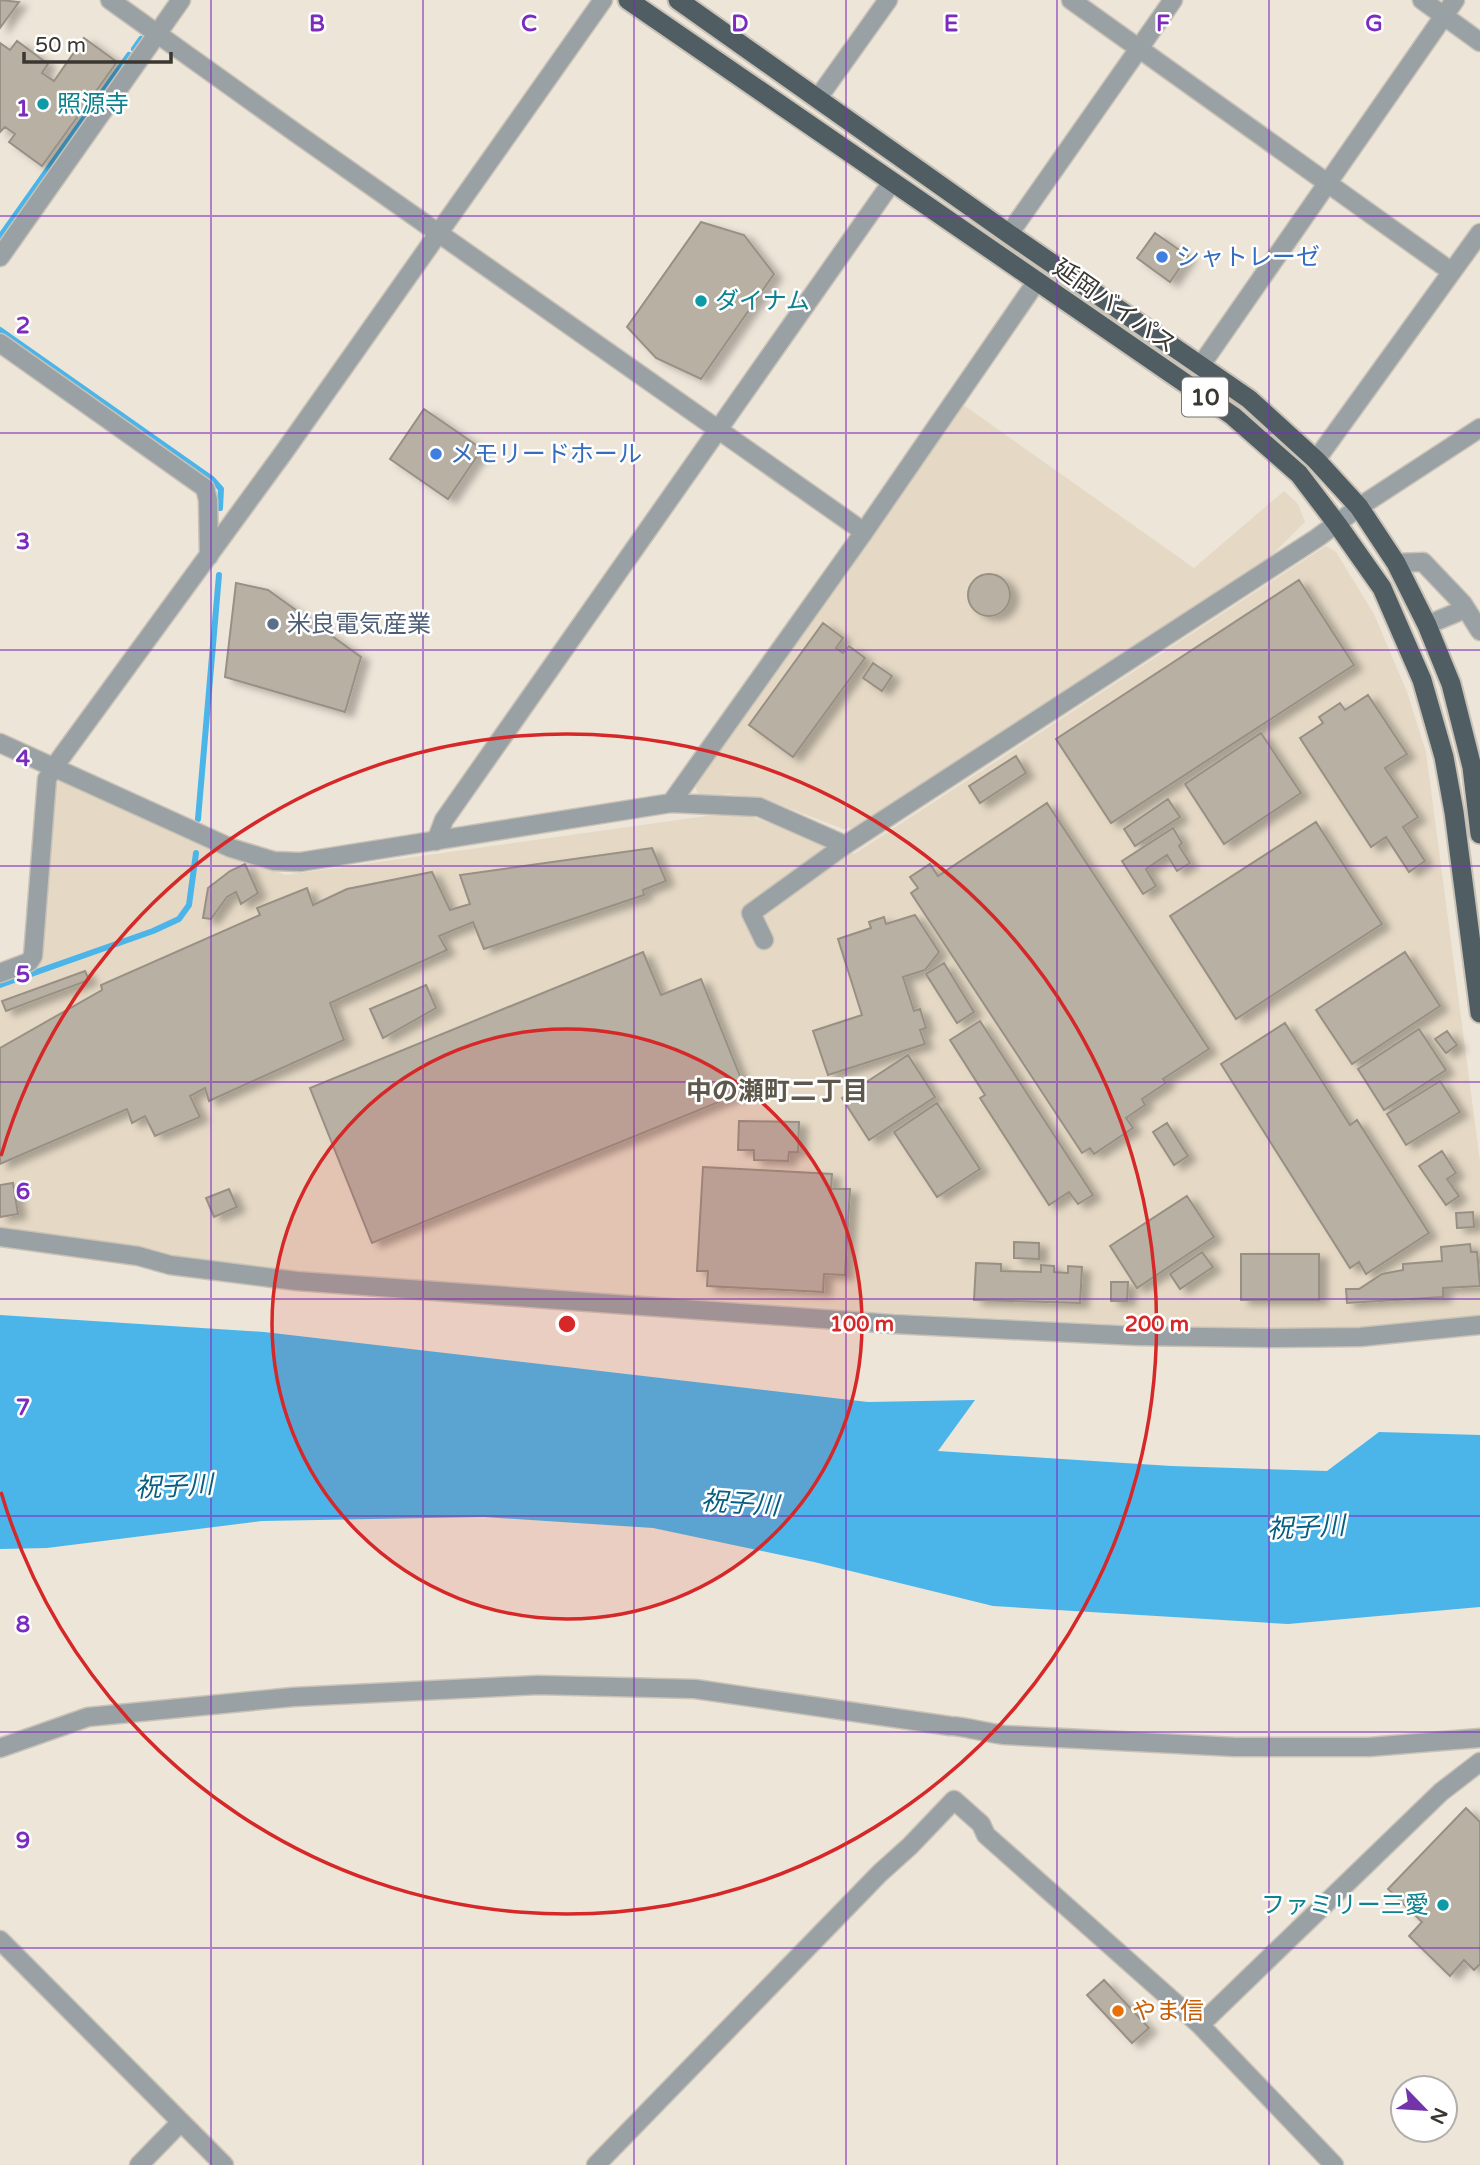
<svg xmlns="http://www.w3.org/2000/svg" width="1480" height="2165" font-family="'Varela Round','Noto Sans JP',sans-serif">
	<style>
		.built { fill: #e5d9c5 }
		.water { fill: #4bb5ea }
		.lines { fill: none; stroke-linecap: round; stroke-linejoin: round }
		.stream { stroke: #4bb5ea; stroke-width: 6 }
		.building { fill: #b8b0a3; stroke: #989084; stroke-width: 2; filter: url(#shadow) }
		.minor-casing { stroke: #c9c2b7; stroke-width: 21 }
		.trunk-casing { stroke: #c9c2b7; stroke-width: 23 }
		.minor { stroke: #9aa1a4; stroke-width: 18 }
		.trunk { stroke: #505e63; stroke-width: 19 }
		.grid { fill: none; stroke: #7b2cbf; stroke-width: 2; stroke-opacity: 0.55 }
		.ring { fill: none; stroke: #d62828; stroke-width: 3.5 }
		.culture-dot { fill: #0f9aa8; stroke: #fff; stroke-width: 2.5 }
		.shop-dot { fill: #3f7fe0; stroke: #fff; stroke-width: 2.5 }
		.service-dot { fill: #5c6f8a; stroke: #fff; stroke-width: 2.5 }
		.food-dot { fill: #e8710a; stroke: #fff; stroke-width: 2.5 }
		.labels { text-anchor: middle; stroke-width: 5; stroke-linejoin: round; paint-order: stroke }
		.shield { fill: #fff; stroke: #75726f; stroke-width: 2 }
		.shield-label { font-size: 23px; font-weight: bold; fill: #3a3631 }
		.culture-label { font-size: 24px; fill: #0d838f; stroke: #fff; text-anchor: start }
		.shop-label { font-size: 24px; fill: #366cbe; stroke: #fff; text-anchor: start }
		.street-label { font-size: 24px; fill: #3a3631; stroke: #fff }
		.service-label { font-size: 24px; fill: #4e5e75; stroke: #fff; text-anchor: start }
		.food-label { font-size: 24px; fill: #c56008; stroke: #fff; text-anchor: start }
		.neighbourhood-label { font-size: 26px; font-weight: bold; fill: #5e574c; stroke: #fff }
		.water-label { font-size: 26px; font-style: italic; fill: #085e81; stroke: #fff }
		.grid-label { font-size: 23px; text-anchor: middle; font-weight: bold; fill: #7b2cbf; stroke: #fff; stroke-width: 5; stroke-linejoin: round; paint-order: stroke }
		.centre { fill: #d62828; stroke: #fff; stroke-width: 3.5 }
		.ring-label { font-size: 21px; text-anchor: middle; font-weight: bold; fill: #d62828; stroke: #fff; stroke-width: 5; stroke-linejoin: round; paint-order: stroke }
	</style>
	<defs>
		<filter id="shadow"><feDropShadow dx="8" dy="4.5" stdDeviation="3.5" flood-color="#0004"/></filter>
	</defs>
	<rect width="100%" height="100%" fill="#ede5d8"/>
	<!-- built -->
	<path class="built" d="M962,404L1194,568L1284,491L1298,504L1305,522L1270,557L858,827L843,829L765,799L729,794L699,797L695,786Z
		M1326,546L1336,552L1374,614L1407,692L1426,752L1480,1161V1318L1371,1328L1212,1329L669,1302L251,1267L0,1235V979L41,962L54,777L255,864L286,875L728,813L750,816L854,854Z"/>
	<!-- water -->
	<path class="water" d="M0,1315L264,1332L868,1402L975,1400L938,1451L1171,1466L1327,1471L1379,1432L1480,1435V1607L1288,1624L993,1606L814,1562L653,1528L484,1517L262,1521L47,1548L0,1549Z"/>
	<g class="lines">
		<!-- stream -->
		<path class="stream" d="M134,49L141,39
			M0,237L129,55
			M0,330L212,479L221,489L220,508
			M198,819L219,575
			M0,985L153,931L179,919L189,905L196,853"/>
	</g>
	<!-- building -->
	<path class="building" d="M0,0L19,2L0,28Z
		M84,38L117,62L42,166L9,142L15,134L5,127L0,132V43L10,50L17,41L48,64L42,73L54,81Z
		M701,222L744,235L774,274L701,379L656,358L627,327Z
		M1155,233L1188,256L1170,282L1137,258Z
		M424,409L482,449L448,499L390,459Z
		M968 595a21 21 0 1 1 42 0a21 21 0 1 1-42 0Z
		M1299,580L1354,665L1111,823L1056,739Z
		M236,583L268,590L361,657L345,712L225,677Z
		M823,623L843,638L836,648L843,653L849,646L865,658L793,757L749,725Z
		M873,663L892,676L882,691L863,678Z
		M1368,695L1407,754L1385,768L1418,817L1403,827L1425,861L1409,872L1386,837L1371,847L1300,738L1323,723L1319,717L1340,703L1345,710Z
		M1261,733L1301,793L1224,844L1185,784Z
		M1016,756L1026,773L980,803L969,786Z
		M1168,799L1180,817L1135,846L1124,829Z
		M1047,803L1209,1049L1163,1079L1166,1083L1142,1099L1145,1105L1126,1118L1133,1128L1094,1154L1090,1148L1082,1153L911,893L918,888L910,877L930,864L938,876Z
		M1316,822L1382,924L1236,1019L1170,916Z
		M1173,828L1182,843L1179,846L1190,863L1177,871L1167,855L1146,869L1156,886L1143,894L1122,861Z
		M652,848L666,881L643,890L644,895L484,949L473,922L439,936L447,950L330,1003L344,1040L209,1101L205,1088L190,1096L200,1117L155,1136L145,1116L132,1123L127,1109L0,1164V1048L102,990L101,985L260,915L257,908L307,888L313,905L347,889L432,872L450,910L470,904L460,875Z
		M245,864L258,893L241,904L236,892L227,897L211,919L203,918L208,888L230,871Z
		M915,915L939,952L925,970L903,977L914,1011L920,1009L926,1028L920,1030L925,1044L828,1075L813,1031L862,1015L838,939L871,928L869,922L884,917L886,924Z
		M643,952L661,995L701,979L746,1091L372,1243L310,1088Z
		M1405,952L1440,1006L1352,1064L1316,1010Z
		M944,963L974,1012L957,1023L926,974Z
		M85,971L89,980L6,1011L2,1001Z
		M426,985L436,1008L383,1038L370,1009Z
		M980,1021L1093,1195L1078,1204L1069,1192L1049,1205L980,1098L985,1095L950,1040Z
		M1285,1023L1350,1125L1357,1120L1429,1233L1366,1274L1359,1262L1350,1268L1221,1064Z
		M1419,1029L1446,1070L1384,1110L1358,1069Z
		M1447,1031L1457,1045L1446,1053L1435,1039Z
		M908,1055L935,1097L869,1140L842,1098Z
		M1440,1081L1460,1112L1406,1145L1387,1114Z
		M937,1103L980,1169L937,1197L894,1132Z
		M739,1121L799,1122L798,1152H789L788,1161L754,1160V1150H738Z
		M1167,1123L1188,1156L1174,1165L1153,1132Z
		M1442,1151L1456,1173L1447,1179L1459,1196L1446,1205L1419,1166Z
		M703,1167L832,1174L831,1189H850L845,1275L824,1274L823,1292L707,1286L708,1271H697Z
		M13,1183L18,1214L0,1217V1185Z
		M229,1189L237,1207L214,1217L206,1198Z
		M1187,1196L1214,1237L1137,1288L1110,1246Z
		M1473,1212L1474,1227L1457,1228L1456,1213Z
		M1014,1242L1039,1243V1259L1014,1258Z
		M1470,1244L1471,1252H1477L1480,1286L1443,1288V1297L1347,1303L1346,1289H1359L1382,1274L1403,1270V1264L1442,1261L1441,1247Z
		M1202,1252L1213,1267L1180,1289L1170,1274Z
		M1241,1254H1319V1300H1241Z
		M976,1263L1001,1264V1271L1041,1272V1265L1054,1266V1272L1068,1273V1266L1082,1267L1080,1303L974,1300Z
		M1111,1282H1128L1127,1301H1111Z
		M1466,1808L1480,1822V1964L1474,1970L1464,1960L1450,1976L1409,1936L1422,1922L1388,1889Z
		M1104,1980L1149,2028L1132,2043L1087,1995Z"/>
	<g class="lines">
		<!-- minor casing -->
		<g class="minor-casing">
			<path id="minor" d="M110,0L296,133L864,532
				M1071,0L1452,272
				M1422,0L1480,42
				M818,98L888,0
				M1009,234L1173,0
				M0,257L181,0
				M0,343L205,488L208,500L209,556
				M1201,365L1455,0
				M1316,460L1480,233
				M1396,563L1423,562L1463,604L1480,631
				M1427,625L1465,609
				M0,743L231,848L274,861L300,862L671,803L759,807L845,845L1317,538L1359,507L1480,428
				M671,803L864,532L1037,281
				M436,841L444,820L892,182
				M764,940L751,913L845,845
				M0,973L29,962L33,956L47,779L54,767L284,452L603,0
				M0,1237L138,1256L170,1265L297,1281L893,1324L1138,1336L1275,1338L1360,1337L1480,1325
				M0,1748L88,1717L293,1697L538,1685L695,1689L950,1726C959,1725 992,1734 1004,1735L1235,1747H1369L1480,1738
				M0,1940L224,2165
				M1200,2025L1441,1792L1480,1762
				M139,2165L180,2123
				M596,2165L880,1873L910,1846L954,1800L981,1824L986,1835L1200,2025L1334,2165"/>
		</g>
		<!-- trunk casing -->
		<g class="trunk-casing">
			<path id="trunk" d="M628,0L1233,416L1299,474L1337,524L1382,588L1422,680L1444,757L1454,812L1480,1013
				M678,0L1009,234L1249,399L1316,460L1359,507L1396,563L1427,625L1451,684L1472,767L1480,834"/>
		</g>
		<!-- minor -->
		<use href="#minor" class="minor"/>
		<!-- trunk -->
		<use href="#trunk" class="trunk"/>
	</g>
	<!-- grid -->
	<path class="grid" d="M211,0V2165M423,0V2165M634,0V2165M846,0V2165M1057,0V2165M1269,0V2165M0,216H1480M0,433H1480M0,650H1480M0,866H1480M0,1082H1480M0,1299H1480M0,1516H1480M0,1732H1480M0,1948H1480"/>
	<!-- distance rings -->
	<circle cx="567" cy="1324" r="295" fill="#d62828" fill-opacity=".12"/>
	<g class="ring">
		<circle cx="567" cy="1324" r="295"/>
		<path d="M1 1156A590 590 0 1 1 1 1492"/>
	</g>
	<!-- markers -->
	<g class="culture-dot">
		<circle cx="43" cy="104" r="7"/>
		<circle cx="701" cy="301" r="7"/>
		<circle cx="1443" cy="1905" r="7"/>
	</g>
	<g class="shop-dot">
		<circle cx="1162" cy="257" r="7"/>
		<circle cx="436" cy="454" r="7"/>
	</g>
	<circle class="service-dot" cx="273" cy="624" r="7"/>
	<circle class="food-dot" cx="1118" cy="2011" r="7"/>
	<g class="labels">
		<!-- shield labels -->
		<rect class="shield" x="1182" y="377.5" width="46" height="39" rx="5"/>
		<g class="shield-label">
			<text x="1205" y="405">10</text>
		</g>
		<!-- culture labels -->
		<g class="culture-label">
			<text x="57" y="112">照源寺</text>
			<text x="715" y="309">ダイナム</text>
			<text x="1429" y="1913" text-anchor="end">ファミリー三愛</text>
		</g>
		<!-- shop labels -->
		<g class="shop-label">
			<text x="1176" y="265">シャトレーゼ</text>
			<text x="450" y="462">メモリードホール</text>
		</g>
		<!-- street labels -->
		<g class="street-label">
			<text transform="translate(1115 306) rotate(35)" y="8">延岡バイパス</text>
		</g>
		<!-- service labels -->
		<g class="service-label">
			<text x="287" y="632">米良電気産業</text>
		</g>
		<!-- food labels -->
		<g class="food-label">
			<text x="1132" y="2019">やま信</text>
		</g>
		<!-- neighbourhood labels -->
		<g class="neighbourhood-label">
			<text x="777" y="1100">中の瀬町二丁目</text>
		</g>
		<!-- water labels -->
		<g class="water-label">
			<text transform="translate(174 1486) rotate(-3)" y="9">祝子川</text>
			<text transform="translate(740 1503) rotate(4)" y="9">祝子川</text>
			<text transform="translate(1306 1527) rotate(-3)" y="9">祝子川</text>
		</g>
	</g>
	<g class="grid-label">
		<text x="317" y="31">B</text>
		<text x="529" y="31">C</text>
		<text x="740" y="31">D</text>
		<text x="951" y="31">E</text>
		<text x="1163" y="31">F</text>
		<text x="1374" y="31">G</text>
		<text x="23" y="116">1</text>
		<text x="23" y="333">2</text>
		<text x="23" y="549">3</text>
		<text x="23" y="766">4</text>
		<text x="23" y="982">5</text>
		<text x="23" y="1199">6</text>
		<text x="23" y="1415">7</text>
		<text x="23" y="1632">8</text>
		<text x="23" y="1848">9</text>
	</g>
	<circle cx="567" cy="1324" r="10" class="centre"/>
	<g class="ring-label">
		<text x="862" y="1331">100 m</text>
		<text x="1157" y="1331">200 m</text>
	</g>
	<!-- north arrow -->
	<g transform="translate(1424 2109) rotate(115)"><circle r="33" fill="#ffffff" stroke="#b0afad" stroke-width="2"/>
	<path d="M0-5L12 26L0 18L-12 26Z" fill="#7334aa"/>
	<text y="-10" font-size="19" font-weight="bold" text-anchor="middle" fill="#3a3631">N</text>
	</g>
	<!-- scale -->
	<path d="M24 52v10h147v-10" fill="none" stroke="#3a3631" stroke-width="3.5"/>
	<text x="35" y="52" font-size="21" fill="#3a3631" stroke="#ffffff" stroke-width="5" paint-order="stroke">50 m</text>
</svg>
